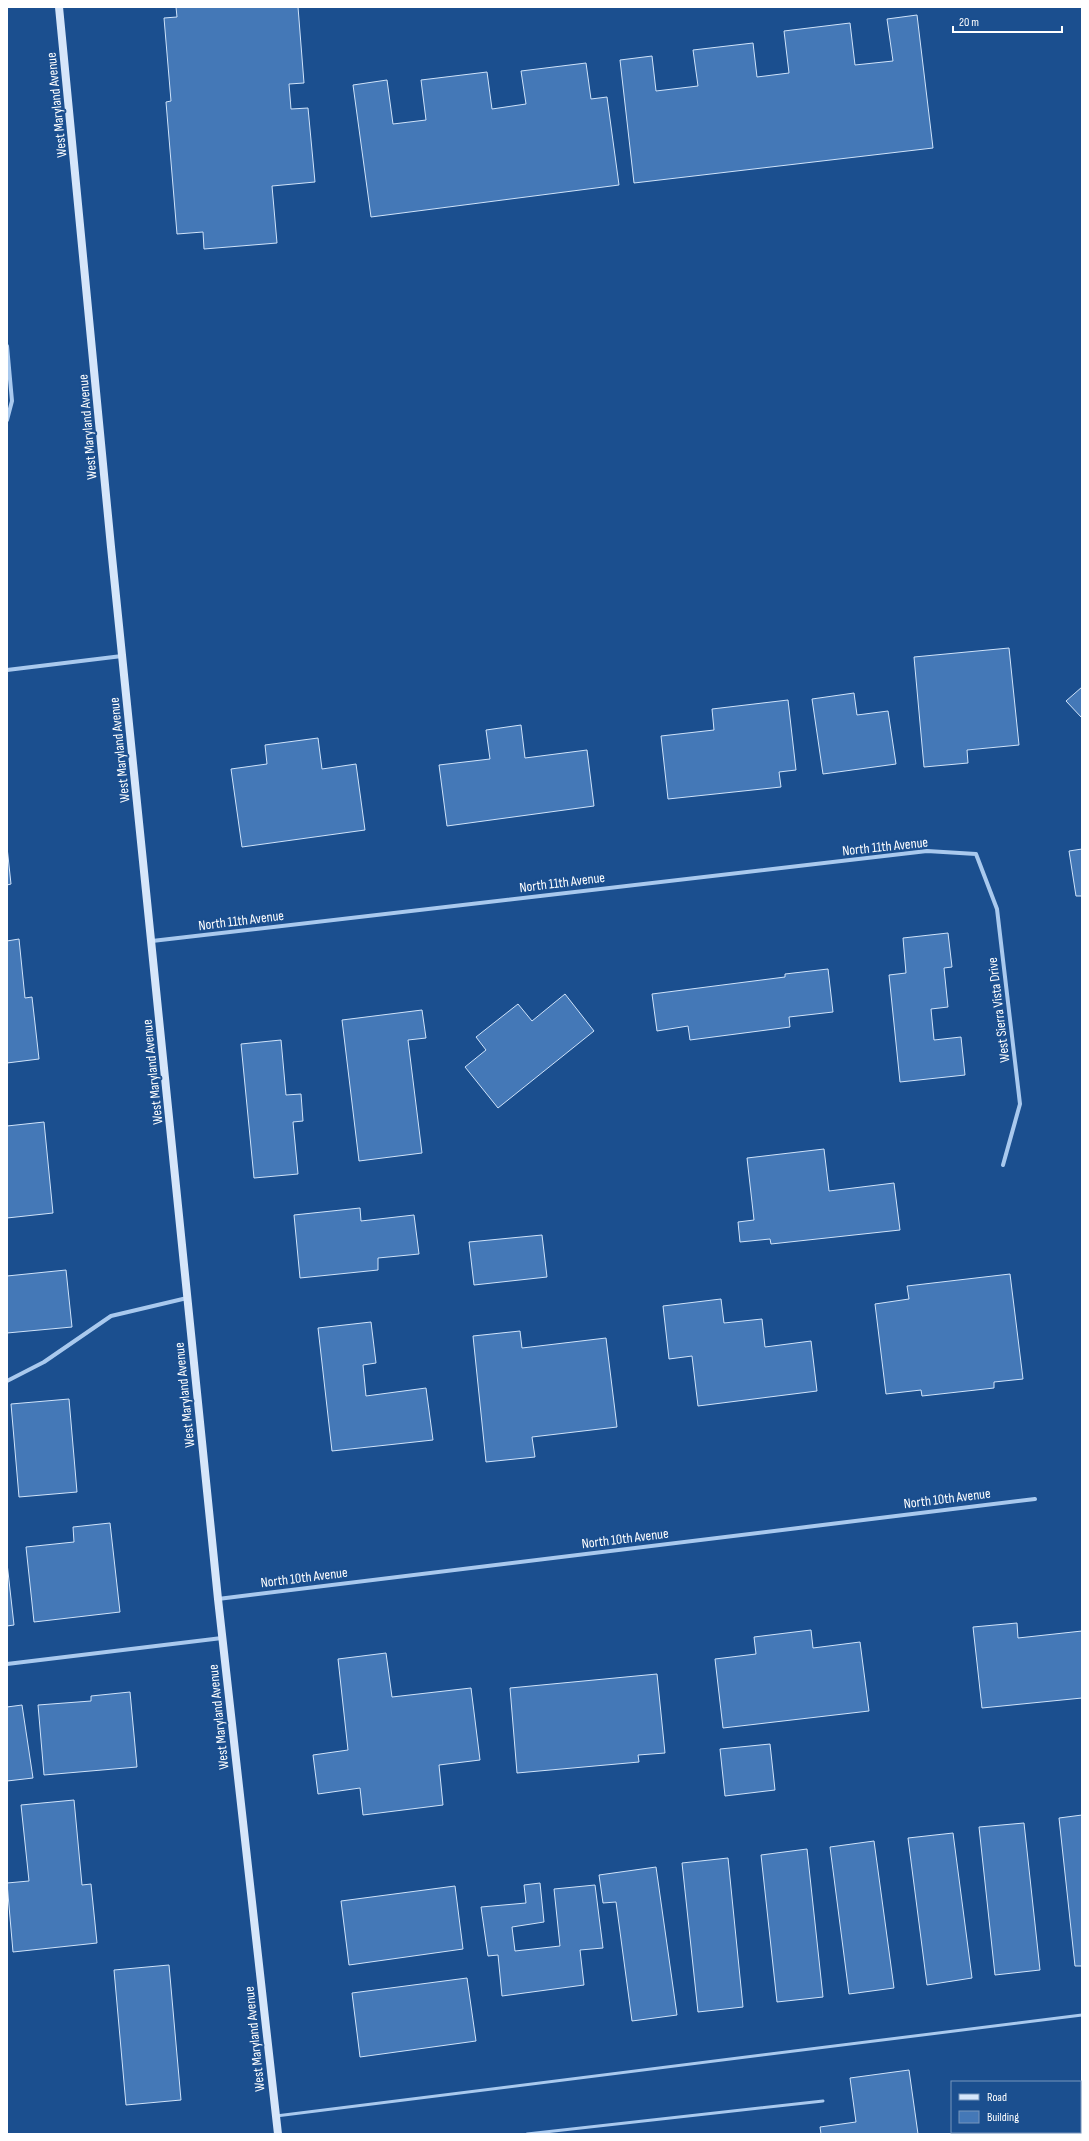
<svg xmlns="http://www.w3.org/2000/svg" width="1089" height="2141" font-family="'Sofia Sans Condensed',sans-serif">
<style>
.building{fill:#4478b7;stroke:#cfe3fa}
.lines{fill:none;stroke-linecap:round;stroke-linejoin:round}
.lane{stroke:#a9c9ee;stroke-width:3}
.street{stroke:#a9c9ee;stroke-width:4}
.secondary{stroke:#d6e6fa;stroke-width:8}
.labels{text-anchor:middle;stroke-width:4;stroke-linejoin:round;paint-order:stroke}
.street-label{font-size:14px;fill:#fff;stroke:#1b4f8f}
</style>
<rect width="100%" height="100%" fill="#1b4f8f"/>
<g class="building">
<polygon points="176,7 298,7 304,83 289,84 291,109 308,108 315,182 272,186 277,243 204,249 203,232 177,234 166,102 171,101 164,18 177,17"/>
<polygon points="917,15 933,148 634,183 620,60 652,56 656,91 698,86 693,50 753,43 757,77 789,73 784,31 850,23 855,65 893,61 887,19"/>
<polygon points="586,63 591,99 607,97 619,185 371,217 353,85 387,80 393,124 426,120 421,80 487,72 492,109 526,104 521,71"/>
<polygon points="1009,648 1019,745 967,750 968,763 924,767 914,657"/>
<polygon points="1082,687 1082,718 1066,701"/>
<polygon points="854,693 857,715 888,711 896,764 823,774 812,699"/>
<polygon points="788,700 796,770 779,772 781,787 668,799 661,736 714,730 712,709"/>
<polygon points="521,725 525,758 587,750 594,806 447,826 439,765 490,759 486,730"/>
<polygon points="318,738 322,769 356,764 365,830 242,847 231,769 267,764 265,745"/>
<polygon points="7,847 11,884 7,885"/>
<polygon points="1082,849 1082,896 1076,896 1069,851"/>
<polygon points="948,933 952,967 944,968 948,1007 931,1009 934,1040 961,1037 965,1075 900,1082 889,975 906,973 903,938"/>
<polygon points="19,939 25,998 32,997 39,1059 7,1063 7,941"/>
<polygon points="828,969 833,1012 789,1017 790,1027 690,1040 688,1026 657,1031 652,994 785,977 785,974"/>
<polygon points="565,994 594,1031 498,1108 465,1067 486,1050 476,1037 518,1004 532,1021"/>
<polygon points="422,1010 426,1038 408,1040 422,1153 359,1161 342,1020"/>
<polygon points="281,1040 286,1095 301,1094 303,1121 293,1122 298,1174 254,1178 241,1044"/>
<polygon points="44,1122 53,1213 7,1218 7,1126"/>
<polygon points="824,1149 829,1191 894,1183 900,1230 771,1244 770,1239 740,1242 738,1222 754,1220 747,1158"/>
<polygon points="360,1208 361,1221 414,1215 419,1254 378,1258 378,1270 300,1278 294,1215"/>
<polygon points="542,1235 547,1277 474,1285 469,1242"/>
<polygon points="66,1270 72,1327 7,1333 7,1276"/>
<polygon points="1010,1274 1023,1379 994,1382 994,1388 922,1396 921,1390 886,1394 875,1304 909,1299 907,1286"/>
<polygon points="721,1299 724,1323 762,1319 765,1347 811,1341 817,1391 698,1406 692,1356 669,1359 663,1306"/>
<polygon points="371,1322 376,1363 363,1365 366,1396 426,1388 433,1440 332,1451 318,1328"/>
<polygon points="520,1331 522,1348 606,1338 617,1427 532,1437 535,1457 486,1462 473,1336"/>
<polygon points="69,1399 77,1492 19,1497 11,1404"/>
<polygon points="110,1523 120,1612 34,1622 26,1547 74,1542 73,1527"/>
<polygon points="7,1563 14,1625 7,1626"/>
<polygon points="1017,1623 1018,1638 1082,1631 1082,1698 982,1708 973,1627"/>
<polygon points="811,1630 813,1648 860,1642 869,1711 723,1728 715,1659 756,1654 754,1637"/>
<polygon points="386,1653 392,1697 471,1688 480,1760 439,1765 443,1805 363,1815 360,1788 318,1794 313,1755 348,1750 338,1659"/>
<polygon points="657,1674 665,1753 638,1755 639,1762 517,1773 510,1688"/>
<polygon points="130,1692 137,1767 44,1775 38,1705 91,1701 91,1696"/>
<polygon points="22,1705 33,1778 7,1781 7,1707"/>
<polygon points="770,1744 775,1790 725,1796 720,1749"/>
<polygon points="74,1800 82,1885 91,1884 97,1943 13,1952 7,1883 29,1881 21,1805"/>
<polygon points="1082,1815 1082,1966 1075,1966 1059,1818"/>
<polygon points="1024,1823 1040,1970 995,1975 979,1827"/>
<polygon points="953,1833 972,1978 927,1985 908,1838"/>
<polygon points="874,1841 894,1988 849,1994 830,1847"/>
<polygon points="807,1849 823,1997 777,2002 761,1855"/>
<polygon points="728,1858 743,2007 698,2012 682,1863"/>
<polygon points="656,1867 677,2015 632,2021 616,1902 603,1903 599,1875"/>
<polygon points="540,1883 544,1922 512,1927 515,1951 560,1946 554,1889 595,1885 603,1948 580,1950 584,1985 502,1996 498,1955 488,1956 481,1907 526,1903 524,1885"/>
<polygon points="455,1886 463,1949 349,1965 341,1901"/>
<polygon points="169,1965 181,2100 126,2105 114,1970"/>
<polygon points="467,1978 476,2041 360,2057 352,1993"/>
<polygon points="909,2070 918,2134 821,2134 820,2127 856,2122 850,2078"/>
<polygon points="1082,2082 1082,2112 1080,2113 1080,2083"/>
</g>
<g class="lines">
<g class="lane">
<polyline points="276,2116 1082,2015"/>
<polyline points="527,2134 823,2101"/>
</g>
<g class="street">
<polyline points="7,346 12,401 7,420"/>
<polyline points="7,670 122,656"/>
<polyline points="152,941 927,851 976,854 997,909 1020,1104 1003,1165"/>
<polyline points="7,1381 44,1362 111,1316 187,1298"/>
<polyline points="218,1599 1035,1499"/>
<polyline points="7,1664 222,1638"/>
</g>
<polyline class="secondary" points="59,7 111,547 218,1599 278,2134"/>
</g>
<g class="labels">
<g class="street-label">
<text transform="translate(56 105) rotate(-96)" y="5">West Maryland Avenue</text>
<text transform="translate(87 427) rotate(-95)" y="5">West Maryland Avenue</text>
<text transform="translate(119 750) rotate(-96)" y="5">West Maryland Avenue</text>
<text transform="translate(885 846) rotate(-6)" y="5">North 11th Avenue</text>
<text transform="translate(562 882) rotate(-7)" y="5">North 11th Avenue</text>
<text transform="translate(241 920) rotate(-7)" y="5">North 11th Avenue</text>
<text transform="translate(998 1010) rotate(-97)" y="5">West Sierra Vista Drive</text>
<text transform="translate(152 1072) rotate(-96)" y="5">West Maryland Avenue</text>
<text transform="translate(184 1395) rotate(-96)" y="5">West Maryland Avenue</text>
<text transform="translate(947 1498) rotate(-7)" y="5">North 10th Avenue</text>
<text transform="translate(625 1538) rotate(-7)" y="5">North 10th Avenue</text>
<text transform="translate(304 1577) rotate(-7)" y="5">North 10th Avenue</text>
<text transform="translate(218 1717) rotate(-96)" y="5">West Maryland Avenue</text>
<text transform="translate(254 2039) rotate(-96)" y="5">West Maryland Avenue</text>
</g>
</g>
<rect width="1089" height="2141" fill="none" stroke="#ffffff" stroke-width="16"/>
<rect x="951" y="2081" width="130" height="52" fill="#1b4f8f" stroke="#7695bc"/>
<rect x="959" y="2094" width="20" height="6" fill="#d6e6fa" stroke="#7695bc"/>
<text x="987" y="2101" font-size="12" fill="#ffffff">Road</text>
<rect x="959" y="2111" width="20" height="12" fill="#4478b7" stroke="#7695bc"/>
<text x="987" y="2121" font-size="12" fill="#ffffff">Building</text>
<path d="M953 26v6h109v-6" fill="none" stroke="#ffffff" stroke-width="2"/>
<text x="959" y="26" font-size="12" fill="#ffffff" stroke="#1b4f8f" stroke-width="3" paint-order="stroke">20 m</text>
</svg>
